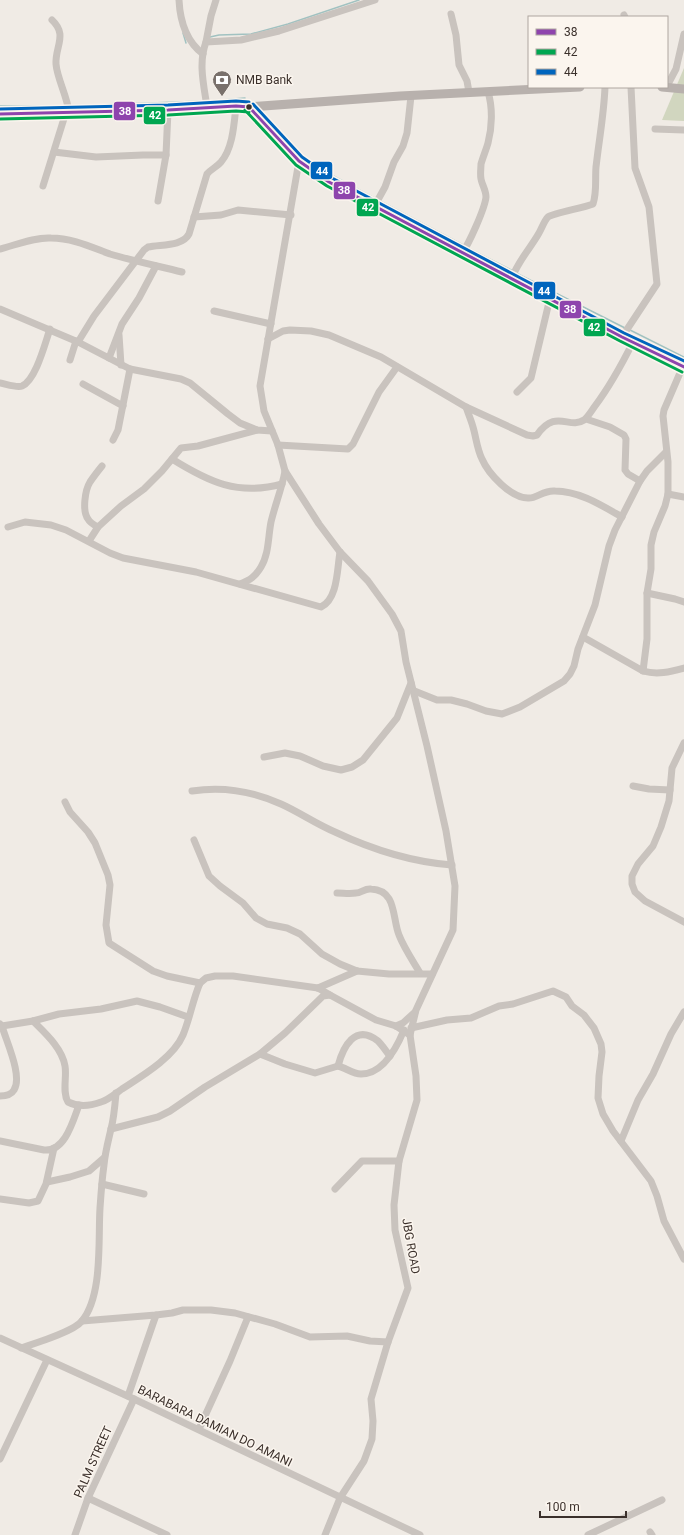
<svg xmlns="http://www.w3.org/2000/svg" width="684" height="1535" font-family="Roboto,sans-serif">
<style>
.green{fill:#d1d6bf}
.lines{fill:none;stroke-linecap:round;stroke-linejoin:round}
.stream{stroke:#a1c2c1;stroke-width:1.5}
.minor{stroke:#c9c3be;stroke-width:7}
.major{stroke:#b8b1ad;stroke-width:9}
.bus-1-casing{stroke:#fbf5ee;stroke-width:6}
.bus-2-casing{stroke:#fbf5ee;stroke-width:6}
.bus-3-casing{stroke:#fbf5ee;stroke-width:6}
.bus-1{stroke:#8e44ad;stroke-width:3}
.bus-2{stroke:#00a651;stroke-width:3}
.bus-3{stroke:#0065bd;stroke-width:3}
.bus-dot{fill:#3b302b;stroke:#fbf5ee;stroke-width:1.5}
.labels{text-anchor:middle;stroke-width:3;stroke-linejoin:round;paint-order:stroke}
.poi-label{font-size:12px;fill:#3b302b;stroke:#fbf5ee;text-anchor:start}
.street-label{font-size:12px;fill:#3b302b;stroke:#fbf5ee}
.line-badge{stroke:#fbf5ee;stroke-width:1.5}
.badge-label{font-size:11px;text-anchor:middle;font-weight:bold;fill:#fff}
</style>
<rect width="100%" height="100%" fill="#f0ebe5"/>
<polygon class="green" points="684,68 684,121 662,120"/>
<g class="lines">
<g class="stream">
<polyline points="183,33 186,43"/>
<polyline points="210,37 219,35 251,34 288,24 359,0"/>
<polyline points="209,101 245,98"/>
<polyline points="0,106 66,106"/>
<polyline points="70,106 204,101"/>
<polyline points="243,110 260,129 277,144"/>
<polyline points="80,117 120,116"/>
<polyline points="0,119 18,118"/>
<polyline points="313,165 376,199"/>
<polyline points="380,201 463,245"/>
<polyline points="468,248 513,271"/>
<polyline points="516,273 625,328"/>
<polyline points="630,330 684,357"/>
</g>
<g class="minor">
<path d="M179,0C180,21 186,41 203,54"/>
<polyline points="451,14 456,35 459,65 467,81 469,92"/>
<polyline points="624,15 625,17"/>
<path d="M52,20C68,35 55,46 56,64C57,78 67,96 69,112"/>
<polyline points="206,42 211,16 216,0"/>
<polyline points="667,86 676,69 684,34"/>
<path d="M207,107C204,86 198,63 206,42L241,40L279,31L375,0"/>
<polyline points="655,129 684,130"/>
<polyline points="54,152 96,157 143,155 166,155"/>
<polyline points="299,161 260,386 264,411 278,445 285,471 319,524 340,552 368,581 392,614 401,631 406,662 427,746 446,831 455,886 453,930 416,1010 410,1035 416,1076 417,1100 399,1161 394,1205 395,1230 408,1288 388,1342 371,1399 373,1421 372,1439 364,1461 340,1498 325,1535"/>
<polyline points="43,186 66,112"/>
<polyline points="158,201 166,155 168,110"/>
<polyline points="374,207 385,187 394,162 403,146 407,133 411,96"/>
<polyline points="194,217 221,215 238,210 291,215"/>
<path d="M0,249C16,245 34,237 51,238C72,238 91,247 110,254C134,261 158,266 182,272"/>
<path d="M462,253C469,244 485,208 486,197C486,190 482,185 481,179C480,174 481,168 481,164C483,157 486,150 488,143C492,128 493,108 488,92"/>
<path d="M512,278C518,261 530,249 539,233C542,228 544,221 548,217C554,213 583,208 593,204C597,192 595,180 596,167C599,140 604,114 605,87"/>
<polyline points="0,309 78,342 130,369 181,379 190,383 228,414 240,423 257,430 272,431"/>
<polyline points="214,311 271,324"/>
<polyline points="119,335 121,365"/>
<polyline points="622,337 657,284 649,207 635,168 631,87"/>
<path d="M268,339L283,331L290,330L311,331L329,335L381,357L466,407L527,435L533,436L537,435C556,408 569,430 584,420C588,417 592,410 595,406C610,386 622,364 633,342"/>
<path d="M78,342L94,316L144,250L148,247C160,244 182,247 189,234L207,174C211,169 217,167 221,162C233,148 234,124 236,106"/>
<polyline points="109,358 122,324 139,298 156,266"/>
<polyline points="70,360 76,341"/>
<path d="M0,383C6,384 17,388 22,386C36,380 45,343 50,329"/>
<polyline points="83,384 123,406"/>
<polyline points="517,392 531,378 550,298"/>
<path d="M466,407C468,413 471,420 473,427C476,437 477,449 482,459C488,473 511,499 529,498C537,498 544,490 555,491C579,491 601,505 622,517"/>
<polyline points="586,419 610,427 624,435 626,439 625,470 628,474 640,481"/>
<polyline points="113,440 118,430 130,369"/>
<polyline points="278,445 348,449 353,444 379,392 397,367"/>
<path d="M172,459C209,482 238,496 282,484"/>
<polyline points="668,494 684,497"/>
<path d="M8,527L25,522L51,525L66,530L110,553L123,558L196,572L321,607C338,599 337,569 340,552"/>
<path d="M98,527C94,525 90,523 88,519C82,511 85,490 90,482C94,476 98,471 102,466"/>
<polyline points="89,541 98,527 121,506 144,489 162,471 181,448 198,446 257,430"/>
<path d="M240,584C250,580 255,577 261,567C269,554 268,537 271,522C275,505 282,488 285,471"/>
<polyline points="647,593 675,599 684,602"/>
<path d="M583,637L643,671C657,675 670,672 684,668"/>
<polyline points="643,671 647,639 647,593 651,569 651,545 654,532 665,506 668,494 668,462 663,416 664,410 683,366"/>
<polyline points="412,690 437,700 451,700 467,704 486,711 502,714 520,707 564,681 570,674 574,666 578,649 595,605 609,546 615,530 640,481 647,471 666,452"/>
<polyline points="684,743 672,768 669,801 661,827 653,846 638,864 632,876 632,884 635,892 645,901 684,922"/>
<polyline points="264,757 285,753 300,756 323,766 341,770 352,767 363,760 397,718 411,683"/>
<polyline points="633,786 649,789 670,790"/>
<path d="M192,791C223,786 252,791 281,804C299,812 316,824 335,832C371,849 412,862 452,865"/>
<polyline points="65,802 70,812 88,832 95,843 108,875 110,885 106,925 109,943 153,971 167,976 200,983"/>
<polyline points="194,840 209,876 220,886 243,903 256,918 267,924 287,928 300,934 322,954 340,964 357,971 389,974 432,974"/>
<path d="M337,893C343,893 350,894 356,893C361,893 365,888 371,889C397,890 392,918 399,935C404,948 413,961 420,973"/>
<polyline points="318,988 357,971"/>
<path d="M33,1021C45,1033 62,1048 65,1066C67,1077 62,1092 68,1102C78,1107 90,1106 101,1102C108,1100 115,1094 122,1089C142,1076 173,1058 183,1035C190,1018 193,999 200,983L206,978L215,976H233L318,988L330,995"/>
<path d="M0,1024L2,1026C6,1041 23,1076 14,1090C11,1095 5,1096 0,1096"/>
<polyline points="2,1026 33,1021 59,1014 101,1009 137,1001 160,1007 188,1017"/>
<polyline points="396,1026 403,1023 415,1012"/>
<polyline points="411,1028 447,1020 471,1018 499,1006 513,1004 553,991 566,997 572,1006 584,1015 594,1028 601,1044 602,1052 599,1076 598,1098 603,1114 613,1131 651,1181 657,1196 664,1221 684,1259"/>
<path d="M260,1054L285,1064L315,1073L338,1066C346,1068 353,1074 361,1074C383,1074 397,1047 404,1030"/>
<path d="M338,1066C343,1047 355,1023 378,1041C382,1045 386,1051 390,1056"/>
<polyline points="111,1129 158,1117 170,1111 205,1087 260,1054 285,1033 323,996 330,995 376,1020 396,1026 410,1035"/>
<path d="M0,1141L44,1150C65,1152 73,1121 79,1105"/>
<polyline points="621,1141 638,1100 653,1074 671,1034 684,1012"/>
<polyline points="47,1182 70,1177 89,1171 104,1158"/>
<polyline points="102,1184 144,1194"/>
<polyline points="335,1189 362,1161 399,1161"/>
<polyline points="0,1199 29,1203 38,1201 46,1184 54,1148"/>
<polyline points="82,1321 156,1315 172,1313 183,1310 211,1310 235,1313 275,1324 310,1337 347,1336 370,1341 388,1342"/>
<polyline points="0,1338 134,1399 420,1535"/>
<path d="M21,1348C36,1343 73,1332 82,1321C103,1295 98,1240 100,1208C101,1193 102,1179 104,1165C105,1153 108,1142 111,1129C114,1118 115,1105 116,1093"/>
<polyline points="128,1396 156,1315"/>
<polyline points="199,1429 230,1361 248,1317"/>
<polyline points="0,1459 47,1360"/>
<polyline points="88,1498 167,1535"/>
<polyline points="650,1532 652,1535"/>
<polyline points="75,1535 88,1498 134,1399"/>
<polyline points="588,1535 662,1500"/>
</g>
<g class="major">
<polyline points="662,87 684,89"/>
<polyline points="249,107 299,161 329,182 374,207 550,298 622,337 684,367"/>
<polyline points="0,114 168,110 236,106 249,107 400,96 580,87"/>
</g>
<g class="bus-1-casing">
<g id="bus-1">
<polyline points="249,107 299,161 329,182 622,337 684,367"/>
<polyline points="0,114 168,110 236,106 249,107"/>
</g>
</g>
<g class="bus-2-casing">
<g id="bus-2">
<polyline points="245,110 296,165 327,186 620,341 682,372"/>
<polyline points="0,119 168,115 236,111 249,112"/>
</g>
</g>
<g class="bus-3-casing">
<g id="bus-3">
<polyline points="253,104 302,157 332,178 624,333 684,361"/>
<polyline points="0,109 168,105 236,101 249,102"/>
</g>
</g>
<use href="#bus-1" class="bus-1"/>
<use href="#bus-2" class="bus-2"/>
<use href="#bus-3" class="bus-3"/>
</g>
<defs>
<g id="bank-pin" transform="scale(1)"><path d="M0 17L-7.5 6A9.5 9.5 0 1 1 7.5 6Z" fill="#7a716c" stroke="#fbf5ee"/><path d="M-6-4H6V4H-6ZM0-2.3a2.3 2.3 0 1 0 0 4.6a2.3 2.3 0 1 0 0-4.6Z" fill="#fff"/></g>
</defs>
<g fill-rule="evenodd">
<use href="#bank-pin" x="222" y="80"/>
</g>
<circle class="bus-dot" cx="249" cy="107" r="3.5"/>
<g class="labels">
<g class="poi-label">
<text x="236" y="84">NMB Bank</text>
</g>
<g class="street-label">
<text transform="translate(411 1246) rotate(80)" y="4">JBG ROAD</text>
<text transform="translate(215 1426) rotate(26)" y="4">BARABARA DAMIAN DO AMANI</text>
<text transform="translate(93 1462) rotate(-66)" y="4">PALM STREET</text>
</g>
</g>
<g class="line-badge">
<rect x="113" y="101" width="23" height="20" rx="4" fill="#8e44ad"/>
<rect x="143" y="106" width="23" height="19" rx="4" fill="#00a651"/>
<rect x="310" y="161" width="23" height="19" rx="4" fill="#0065bd"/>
<rect x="333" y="181" width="23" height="19" rx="4" fill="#8e44ad"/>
<rect x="356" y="198" width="23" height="19" rx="4" fill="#00a651"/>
<rect x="533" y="281" width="23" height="19" rx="4" fill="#0065bd"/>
<rect x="559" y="300" width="23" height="19" rx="4" fill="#8e44ad"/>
<rect x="583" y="318" width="23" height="19" rx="4" fill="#00a651"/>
</g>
<g class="badge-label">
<text x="125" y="115">38</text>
<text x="155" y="119">42</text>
<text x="322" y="175">44</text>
<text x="344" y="194">38</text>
<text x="368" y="211">42</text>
<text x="544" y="295">44</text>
<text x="570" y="313">38</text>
<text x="594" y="331">42</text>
</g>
<rect x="528" y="16" width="140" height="72" fill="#fbf5ee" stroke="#aea6a0"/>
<rect x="536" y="29" width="20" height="6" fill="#8e44ad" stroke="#aea6a0"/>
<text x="564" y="36" font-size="12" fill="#3b302b">38</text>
<rect x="536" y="49" width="20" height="6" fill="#00a651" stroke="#aea6a0"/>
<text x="564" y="56" font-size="12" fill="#3b302b">42</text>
<rect x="536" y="69" width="20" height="6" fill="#0065bd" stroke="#aea6a0"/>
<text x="564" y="76" font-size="12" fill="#3b302b">44</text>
<path d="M540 1511v6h86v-6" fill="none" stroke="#3b302b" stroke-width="2"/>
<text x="546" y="1511" font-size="12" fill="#3b302b" stroke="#fbf5ee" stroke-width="3" paint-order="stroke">100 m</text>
</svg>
